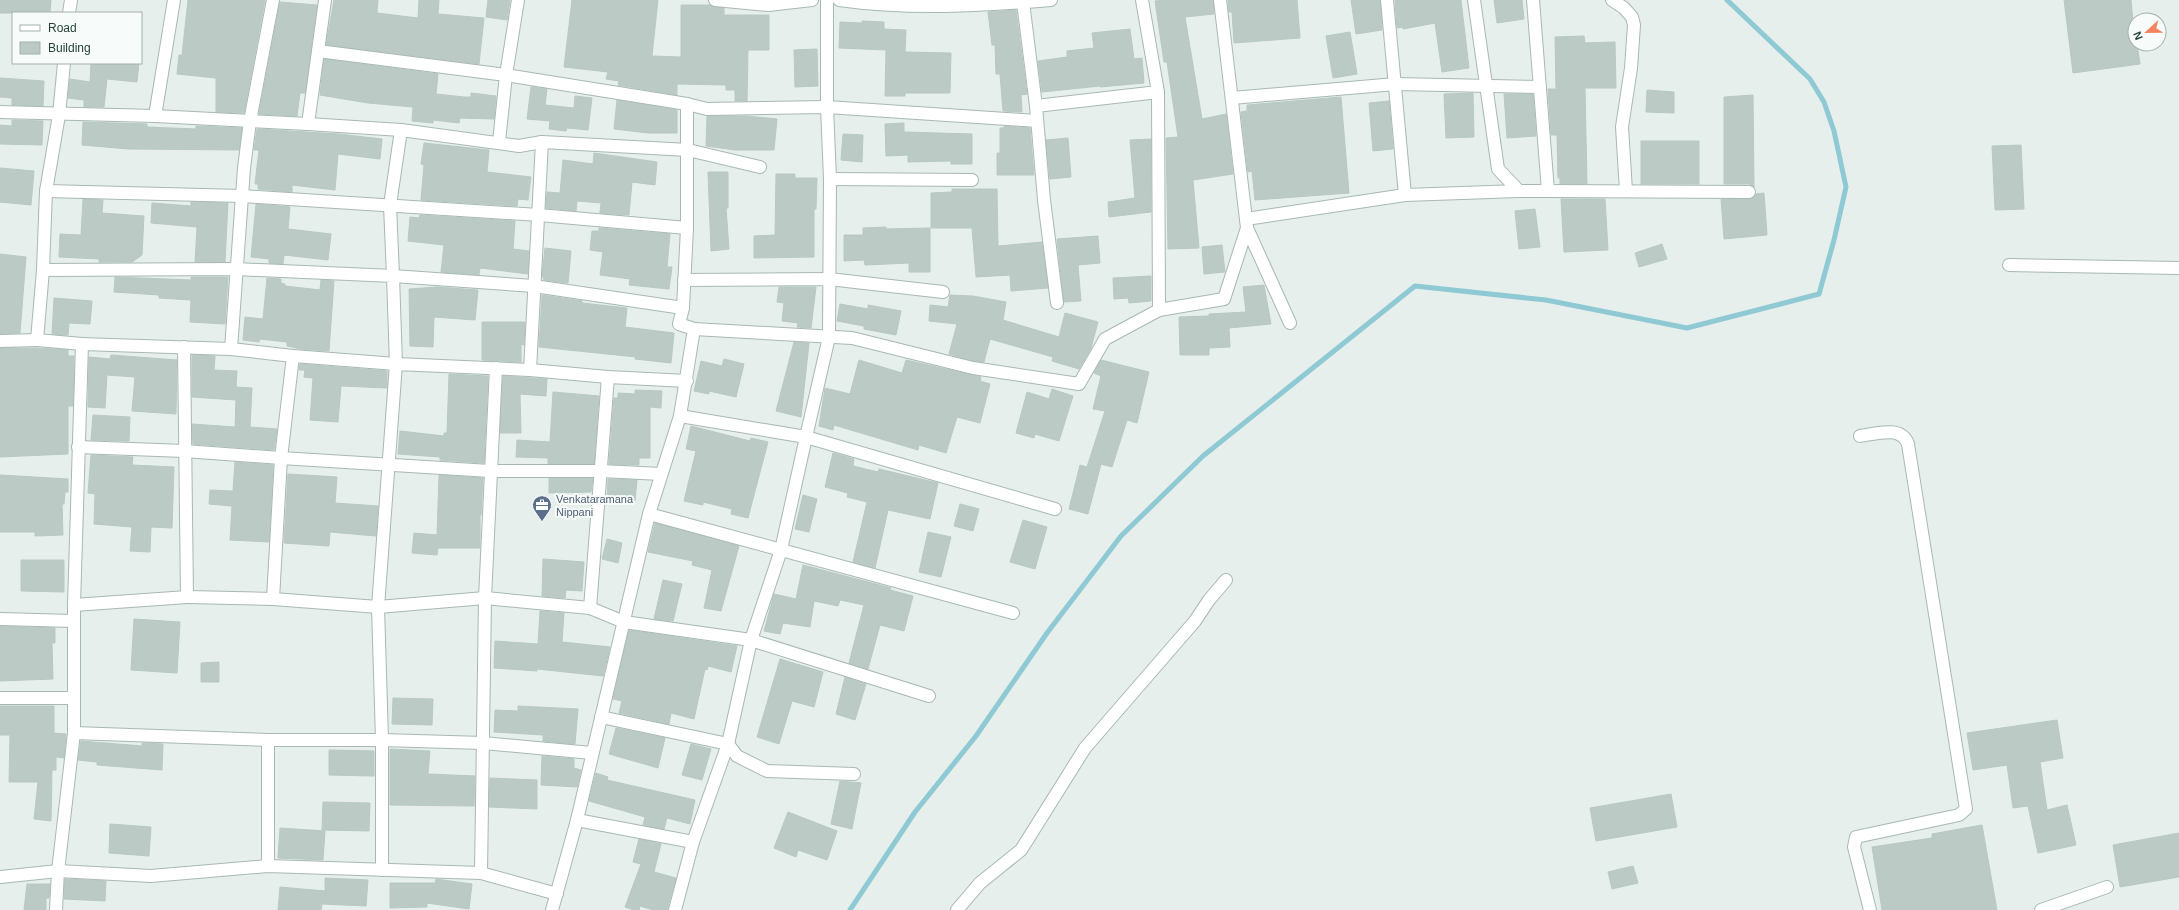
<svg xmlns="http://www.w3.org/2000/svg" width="2179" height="910" font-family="Arial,sans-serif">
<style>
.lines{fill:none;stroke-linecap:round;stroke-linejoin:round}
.stream{stroke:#8ec9d4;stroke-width:5}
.building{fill:#bbcac4;stroke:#b8c9c2}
.street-casing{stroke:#a8b8b2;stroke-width:14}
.street{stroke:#fff;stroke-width:12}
.labels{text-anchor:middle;stroke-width:4;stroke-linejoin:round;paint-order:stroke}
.service-label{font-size:11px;fill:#4e5e75;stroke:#f7fbf9;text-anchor:start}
</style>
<rect width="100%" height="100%" fill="#e6efeb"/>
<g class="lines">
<polyline class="stream" points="850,910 915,812 976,736 1047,633 1121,536 1203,456 1415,286 1546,300 1687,328 1819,294 1834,240 1846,187 1834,131 1824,102 1810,79 1727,0"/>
</g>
<g class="building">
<polygon points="0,0 51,0 50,13 0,13"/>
<polygon points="188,0 265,0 244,113 216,112 216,78 177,74 179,55 182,55"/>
<polygon points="334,0 378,0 377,13 418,18 419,0 439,0 438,14 484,18 479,64 326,45"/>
<polygon points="488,0 510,0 507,20 486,17"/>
<polygon points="572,0 658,0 652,56 681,57 681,5 710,5 724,8 724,15 769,15 769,50 748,50 747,101 735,101 735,90 726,90 726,85 677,84 677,95 618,85 619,81 606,79 608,72 564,67"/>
<polygon points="1164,0 1213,0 1214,14 1185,17 1202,119 1226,114 1233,174 1193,180 1199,248 1168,249 1166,138 1178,137 1167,62 1164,62 1155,1"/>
<polygon points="1228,0 1297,0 1300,38 1234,43 1232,12 1229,12"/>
<polygon points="1351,0 1380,0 1382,30 1356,34"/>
<polygon points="1395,0 1461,0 1469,68 1442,72 1435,23 1403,29 1403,27 1397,28"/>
<polygon points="1494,0 1522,0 1524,19 1497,23"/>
<polygon points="2064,0 2131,0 2135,44 2137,44 2140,64 2073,73"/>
<polygon points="280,2 317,5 305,93 300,93 297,116 259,114"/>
<polygon points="1016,10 1027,94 1021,95 1022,112 1003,111 1000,74 996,74 995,45 992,45 988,12"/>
<polygon points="862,21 884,22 884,29 906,30 905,52 951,53 950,93 905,93 905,96 885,96 886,50 839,48 840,22 862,23"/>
<polygon points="1130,29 1134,59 1142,58 1144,83 1100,87 1100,86 1042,92 1038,61 1067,57 1067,51 1094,48 1092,33"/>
<polygon points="1350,32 1357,74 1333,78 1326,36"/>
<polygon points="1584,36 1585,43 1615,42 1616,88 1585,88 1587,184 1560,184 1560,178 1558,178 1557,135 1551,135 1548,89 1556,89 1555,37"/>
<polygon points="817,49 818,86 795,87 794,50"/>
<polygon points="324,59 438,74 436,94 464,97 471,97 471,93 496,96 494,119 460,118 459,123 433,120 433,123 412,121 413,107 368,103 320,95"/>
<polygon points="91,63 139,63 137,82 107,79 104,107 84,107 84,100 68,98 70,79 90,82"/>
<polygon points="0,78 44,81 43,106 12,105 12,98 0,97"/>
<polygon points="531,87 547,89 545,105 574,108 575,96 592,98 588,130 567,128 566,131 549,129 550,121 527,119"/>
<polygon points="1647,90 1674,92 1674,113 1646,112"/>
<polygon points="1473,93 1474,137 1446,138 1444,94"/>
<polygon points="1504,94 1533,94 1536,136 1507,138"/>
<polygon points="1753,95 1754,187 1749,184 1724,184 1724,97"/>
<polygon points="1341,97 1349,193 1255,200 1252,171 1248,172 1241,112 1247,111 1247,105"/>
<polygon points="617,100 677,110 677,133 648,133 614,129"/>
<polygon points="1389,101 1393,149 1373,151 1369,103"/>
<polygon points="707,116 747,116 777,119 774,150 735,150 706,146"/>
<polygon points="12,120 43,121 42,145 0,144 0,125 12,126"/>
<polygon points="83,122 147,124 147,127 196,129 196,126 242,128 239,150 128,149 82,145"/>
<polygon points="904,123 904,132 972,134 972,164 951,164 951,161 908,162 908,155 886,156 885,124"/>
<polygon points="1004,126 1030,128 1034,175 997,175 997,153 1000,153 1000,128 1004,128"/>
<polygon points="257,129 339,134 382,139 380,159 338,154 335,190 292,185 292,192 258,189 258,184 255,184 259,150 254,150"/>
<polygon points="843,134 863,135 862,162 841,160"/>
<polygon points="1068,138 1071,177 1050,179 1046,140"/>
<polygon points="1151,139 1151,212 1109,217 1108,202 1135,198 1130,140"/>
<rect x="1641" y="141" width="58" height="43"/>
<polygon points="424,143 489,150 487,172 531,177 528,200 518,199 517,206 421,200 424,165 421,164"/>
<polygon points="2021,145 2024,209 1995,210 1992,146"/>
<polygon points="594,153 657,162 655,185 632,182 629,215 600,213 601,203 577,201 576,211 546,208 547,192 560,193 563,160 593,164"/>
<polygon points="0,168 34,171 31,205 0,202"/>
<polygon points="708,172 728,172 728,208 726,208 729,249 711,251"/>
<polygon points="776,174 795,174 795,178 817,178 816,209 814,209 814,257 754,258 754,236 775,235"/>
<polygon points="952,189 997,189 998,246 1042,242 1048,288 1011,291 1010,275 976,277 972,228 931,228 931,193 952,192"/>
<polygon points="1764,193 1767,235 1724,239 1721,199 1749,199 1756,194"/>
<polygon points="83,199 103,200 102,213 144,216 142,255 132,262 99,262 99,259 59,257 60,234 81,235"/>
<polygon points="1561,199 1605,199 1608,250 1564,252"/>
<polygon points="191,202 228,203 225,262 195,262 197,227 151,223 152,203 191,206"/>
<polygon points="256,204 290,207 288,229 331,234 328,260 284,255 283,264 269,263 269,259 251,257"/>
<polygon points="1535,209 1540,247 1519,249 1515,211"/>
<polygon points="420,215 515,221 513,249 529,251 528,274 480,268 479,275 441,272 444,245 408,241 410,217 419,218"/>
<polygon points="886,227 886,229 930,228 930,272 909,272 909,263 865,265 864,260 844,261 844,235 863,235 863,228"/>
<polygon points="599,228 670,234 667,267 672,267 669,289 629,285 630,279 600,275 603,252 590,250 592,231 599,231"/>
<polygon points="1098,236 1100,263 1078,265 1081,301 1064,302 1057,239"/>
<polygon points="1662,244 1667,259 1639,267 1635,253"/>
<polygon points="1222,245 1225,272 1204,274 1202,247"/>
<polygon points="545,248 571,251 568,283 544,280 542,275"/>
<polygon points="0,254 26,257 20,333 0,334"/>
<polygon points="1151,276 1151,301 1129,303 1128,298 1114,299 1113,278"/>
<polygon points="115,277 191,280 191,277 228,277 225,324 190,322 191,300 159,298 159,295 114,292"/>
<polygon points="267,278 281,279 281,283 285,284 285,286 320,290 321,280 334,281 329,351 301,349 287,346 287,342 260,339 259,342 243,340 245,317 263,319"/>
<polygon points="1264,285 1271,324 1229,328 1230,347 1209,348 1209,355 1180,355 1179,317 1209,316 1209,314 1246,312 1243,287"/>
<polygon points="437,287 478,290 475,320 434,317 433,347 410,346 409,289"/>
<polygon points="779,287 816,287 811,328 797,327 798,323 782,321 784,303 777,302"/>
<polygon points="542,295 582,301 582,303 627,308 625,327 674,333 671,363 635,359 636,357 539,347"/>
<polygon points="950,295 973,296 1006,302 1003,320 1059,337 1065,313 1098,322 1091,348 1079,369 1052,361 1053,357 990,339 984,362 974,361 949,354 957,324 929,321 930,305 948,307"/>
<polygon points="54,298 92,301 90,324 69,323 68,335 52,334"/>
<polygon points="840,304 868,309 868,305 901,311 896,335 864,329 864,326 837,321"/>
<polygon points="482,322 525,322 524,345 521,344 521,362 482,360"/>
<polygon points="794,342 809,343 801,417 776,411"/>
<polygon points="0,348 37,348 68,350 68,356 74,356 73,406 68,406 68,454 0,457"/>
<polygon points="111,355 177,360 176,414 132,411 135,377 107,375 105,408 88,407 89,357 110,359"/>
<polygon points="192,355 215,356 214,370 237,371 236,387 252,388 250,427 277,429 274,450 193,444 192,424 235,427 236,400 192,397"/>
<polygon points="724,359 744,364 736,397 709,391 709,394 694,391 701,361 722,366"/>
<polygon points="859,360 902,373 906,360 981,377 980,381 990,384 980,423 957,417 946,453 919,445 918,450 834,425 833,430 819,426 825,388 850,394"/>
<polygon points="1101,360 1149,372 1137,423 1127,420 1112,467 1101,464 1088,514 1069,509 1080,465 1087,467 1105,411 1093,409 1101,376 1094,373"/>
<polygon points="300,364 387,371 387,388 341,386 338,422 310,420 313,378 304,377 305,370 299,370"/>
<polygon points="449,374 488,376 484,463 440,460 440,457 398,454 400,431 444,436 444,433 447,433"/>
<polygon points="503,376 547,379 546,396 520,394 521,433 500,433"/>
<polygon points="1052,389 1073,396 1059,441 1035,434 1034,438 1016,433 1027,392 1049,399"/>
<polygon points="635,390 662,391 661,408 650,407 650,458 639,458 639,465 609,464 614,398 618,398 618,393 635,394"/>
<polygon points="553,392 599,396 594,464 548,464 548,458 516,457 517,440 550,442"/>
<polygon points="93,415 130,417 129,441 91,440"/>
<polygon points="691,426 750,441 751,438 768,442 748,518 731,514 732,509 703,502 703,505 684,501 696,451 686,449"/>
<polygon points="833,453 854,459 853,466 878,472 879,469 938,483 930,519 888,510 875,568 853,562 867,502 847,497 848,493 825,487"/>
<polygon points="91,455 133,457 132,465 174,467 172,528 151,527 150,552 130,551 132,527 94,524 95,494 88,493"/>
<polygon points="235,462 273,465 269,542 230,540 232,506 209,504 210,490 233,491"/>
<polygon points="288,474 337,477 335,503 378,506 376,536 330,532 329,546 284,543"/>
<polygon points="0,475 68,479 68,492 65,492 64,504 62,504 63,535 35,536 35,532 0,532"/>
<polygon points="439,475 483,478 481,515 480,515 480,548 438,548 437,555 412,553 414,533 437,535"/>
<polygon points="549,478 593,478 591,492 549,493"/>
<polygon points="608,479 637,480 635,501 607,501"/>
<polygon points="803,495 817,499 809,532 795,529"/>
<polygon points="960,504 979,509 973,531 954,526"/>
<polygon points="1023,520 1047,527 1035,569 1010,562"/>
<polygon points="655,523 739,546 721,611 704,608 712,570 692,565 693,561 648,552"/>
<polygon points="928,532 951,537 941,577 919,572"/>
<polygon points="607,539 622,543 618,563 602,559"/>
<polygon points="543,559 584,562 582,591 566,590 565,598 542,596"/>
<polygon points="21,560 64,560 64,592 21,591"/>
<polygon points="803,565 891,588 890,590 913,596 904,631 880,625 868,669 849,663 864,605 840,600 838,606 814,601 810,627 783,623 780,634 764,631 774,594 796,599"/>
<polygon points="663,580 682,584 673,621 654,619"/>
<polygon points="540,611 564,613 562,642 610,647 603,676 537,669 537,671 494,668 495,641 538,644"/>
<polygon points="134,619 180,622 177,673 131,670"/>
<polygon points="0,626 55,628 55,643 52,643 53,679 0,681"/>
<polygon points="629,630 737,646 731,672 708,666 707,670 705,669 694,719 671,713 669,724 619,713 622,701 613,699"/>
<polygon points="780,659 823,672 814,707 792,701 779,744 757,737"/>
<polygon points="219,662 219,682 201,682 201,663"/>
<polygon points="845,677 866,684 855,720 836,714"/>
<polygon points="393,698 433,699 432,725 392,724"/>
<polygon points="0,706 54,706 54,733 66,734 64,758 56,757 56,770 52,770 51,821 34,819 38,782 9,782 10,735 0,735"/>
<polygon points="518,706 578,709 575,744 543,741 543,735 494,732 495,710 518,711"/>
<polygon points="2057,720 2063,758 2040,762 2047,810 2067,805 2076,845 2038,853 2028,806 2013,808 2007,765 1973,770 1967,733"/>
<polygon points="616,728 665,738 658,768 609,754"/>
<polygon points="81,741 142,746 142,743 163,744 162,770 97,765 97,762 78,760"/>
<polygon points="691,744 711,749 702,780 682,775"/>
<polygon points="390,749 430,751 428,774 475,776 474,806 390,805"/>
<polygon points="329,750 374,751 374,776 329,775"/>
<polygon points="542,756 574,759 574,768 581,770 577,787 541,785"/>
<polygon points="596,773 608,777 607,780 695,800 690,824 667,818 664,829 643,825 645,817 589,801"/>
<polygon points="490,778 537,780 537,809 489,807"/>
<polygon points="840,781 861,783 852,829 831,824"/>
<polygon points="1671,794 1677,827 1596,841 1590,808"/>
<polygon points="323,802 370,803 369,831 322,830"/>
<polygon points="788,812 837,831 827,860 798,850 796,857 774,848"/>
<polygon points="110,824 151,827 149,856 109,853"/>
<polygon points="1982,825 1997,910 1882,910 1872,847 1932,838 1932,834"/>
<polygon points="280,828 325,831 323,860 278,858"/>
<polygon points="2179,833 2179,877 2120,887 2113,845"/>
<polygon points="639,839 661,844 654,872 676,878 667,910 653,910 640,906 639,910 634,910 625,907 641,864 633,862"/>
<polygon points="1633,866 1638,883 1612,889 1608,872"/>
<polygon points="325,878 368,880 366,906 322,904 321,910 278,910 280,887 325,891"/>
<polygon points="65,879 106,881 105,901 64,899"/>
<polygon points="436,879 472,884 469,909 427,903 427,907 390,908 390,883 435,883"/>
<polygon points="27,884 50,884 49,898 46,898 46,910 24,910"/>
</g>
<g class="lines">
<g class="street-casing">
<g id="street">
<polyline points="325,0 308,124 401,130 519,146 542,142 688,150 760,167"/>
<polyline points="715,0 768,5 812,0"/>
<path d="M839,0C910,10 980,6 1051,0"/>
<polyline points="1220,0 1247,228 1290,323"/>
<polyline points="1387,0 1405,195"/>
<polyline points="1474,0 1498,169 1519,191 1548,191 1533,0"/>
<polyline points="1612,0 1624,8 1632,17 1634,25 1631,68 1622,127 1626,191"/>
<polyline points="1023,2 1036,106"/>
<polyline points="69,13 71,0"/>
<polyline points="318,51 506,75 687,104 707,109 827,107 1037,121"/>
<polyline points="1158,92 1159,310"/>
<polyline points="1232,98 1396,84 1540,87"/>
<polyline points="687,104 687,228 683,308 679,324 694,329 852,338 973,368 1079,384 1105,339 1159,310 1224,299 1247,228"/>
<polyline points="0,112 155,116 174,0"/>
<polyline points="155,116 308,124"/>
<polyline points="401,130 390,205 393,276 534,286 683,308"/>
<polyline points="499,142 506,75 518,0"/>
<polyline points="830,179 972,180"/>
<polyline points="46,191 242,196 539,215 687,228"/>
<polyline points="1548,191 1749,192"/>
<polyline points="1246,219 1405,195 1519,191"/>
<polyline points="2009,265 2179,268"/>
<polyline points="43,270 236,269 393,276 396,364 293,356 231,349 82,344"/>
<polyline points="684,280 829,279 943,292"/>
<polyline points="1057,303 1044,200 1036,106 1158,92 1142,0"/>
<polyline points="0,341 37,340"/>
<polyline points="231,349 244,168 250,121 273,0"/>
<polyline points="530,370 542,142"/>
<polyline points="680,416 806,437 829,337 830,179 827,107 827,0"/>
<path d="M1860,436C1876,434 1901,425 1908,444L1966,809L1959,815L1856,837L1854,847L1870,910"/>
<polyline points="78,447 184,451 281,458 293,356"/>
<polyline points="649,514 1013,613"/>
<polyline points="187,597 273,599 378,607 485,598 590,608 624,622 751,640 929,696"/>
<polyline points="273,599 281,458 490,471 601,471 661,474"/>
<polyline points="74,605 187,597 184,347"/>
<polyline points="590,608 608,377"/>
<polyline points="0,619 74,621"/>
<polyline points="0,698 74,698"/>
<polyline points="601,717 728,744 737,756 767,771 854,774"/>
<polyline points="74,733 268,740 382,740 483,743 592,753"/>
<polyline points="268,740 268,866"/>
<polyline points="577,820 693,842 728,744 751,640 781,550 806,437 1055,509"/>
<polyline points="382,870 382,740 378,607 396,364 530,370 608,377 687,381"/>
<polyline points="481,873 485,598 496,368"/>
<polyline points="0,877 58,871 151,876 268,866 481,873 557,894"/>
<polyline points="56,910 58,871 74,733 74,605 82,344 37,340 43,270 46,191 59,115 64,63"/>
<polyline points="552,910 577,820 649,514 680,416 694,329"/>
<polyline points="675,910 693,842"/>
<polyline points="957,910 980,883 1021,850 1085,748 1195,621 1209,600 1226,580"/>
<polyline points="2041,910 2107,887"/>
</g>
</g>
<use href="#street" class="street"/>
</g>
<defs>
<g id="office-pin" transform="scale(1)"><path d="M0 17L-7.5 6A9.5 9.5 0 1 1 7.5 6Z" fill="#5c6f8a" stroke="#f7fbf9"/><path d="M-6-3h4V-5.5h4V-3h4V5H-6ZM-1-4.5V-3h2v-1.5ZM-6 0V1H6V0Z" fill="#fff"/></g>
</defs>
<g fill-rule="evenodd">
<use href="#office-pin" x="542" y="505"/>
</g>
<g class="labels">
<g class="service-label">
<text x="556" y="503">Venkataramana<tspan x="556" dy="13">Nippani</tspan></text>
</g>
</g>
<rect x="12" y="12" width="130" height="52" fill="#f7fbf9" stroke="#a3b1ad"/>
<rect x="20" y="25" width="20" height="6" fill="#ffffff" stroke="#a3b1ad"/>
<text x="48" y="32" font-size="12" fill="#24423a">Road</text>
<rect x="20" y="42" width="20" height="12" fill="#bbcac4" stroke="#a3b1ad"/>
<text x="48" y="52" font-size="12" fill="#24423a">Building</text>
<g transform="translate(2147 32) rotate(248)"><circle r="19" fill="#f7fbf9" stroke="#a3b1ad"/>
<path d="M0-3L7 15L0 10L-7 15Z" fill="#f4845f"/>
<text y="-6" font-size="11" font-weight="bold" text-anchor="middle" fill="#24423a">N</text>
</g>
</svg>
